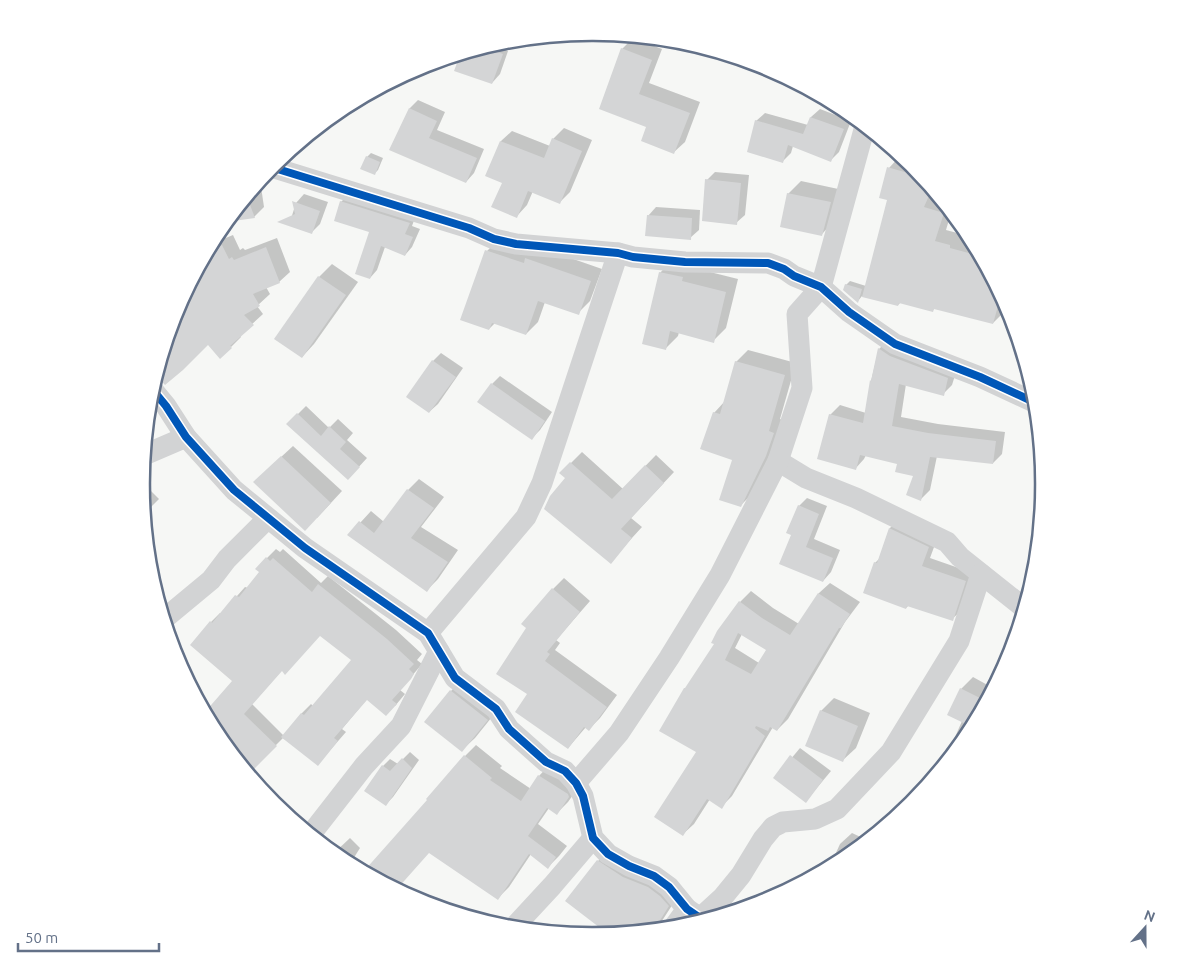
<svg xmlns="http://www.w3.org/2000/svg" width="1185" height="968" font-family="Ubuntu,sans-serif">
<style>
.shadow{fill:#0003;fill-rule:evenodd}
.building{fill:#d4d5d6;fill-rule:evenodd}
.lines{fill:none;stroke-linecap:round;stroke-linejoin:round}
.minor{stroke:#d2d3d4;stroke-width:21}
.cycleway-casing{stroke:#fff;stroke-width:11}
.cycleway{stroke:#0057b8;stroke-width:8}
.rim{fill:none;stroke:#637188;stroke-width:2.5}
</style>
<rect width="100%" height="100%" fill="#f6f7f5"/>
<g class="shadow">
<polygon points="585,33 581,38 574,34"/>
<polygon points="633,38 662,49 649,83 700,102 685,142 674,152 647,126 622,49"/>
<polygon points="494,45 508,51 500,74 492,83 456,70 461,54"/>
<polygon points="418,100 445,112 437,130 484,149 474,173 466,182 391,149 410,108"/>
<polygon points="820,109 851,121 839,152 831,160 793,146 791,153 783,161 756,121 765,113 808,125 811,117"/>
<polygon points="564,128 592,140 570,192 560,202 533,191 527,205 517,216 503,182 501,141 512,131 550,146 553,139"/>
<polygon points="304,139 304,142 296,150 291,150"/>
<polygon points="371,153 383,158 378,170 374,174 367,157"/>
<polygon points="900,156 912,165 935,194 935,196 938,197 951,213 946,230 961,234 961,236 971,239 1006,305 1005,311 993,323 935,308 933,310 901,302 898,305 862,296 858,301 846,285 850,281 866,286 888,199 889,168"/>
<polygon points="715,172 749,175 745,215 736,223 707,180"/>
<polygon points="260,180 264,207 254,217 228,220"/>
<polygon points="801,181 843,190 834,221 822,234 788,194"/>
<polygon points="304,194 328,202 320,224 312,232 289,225 296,203"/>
<polygon points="349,194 416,215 412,226 420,229 412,247 405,255 385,247 377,270 370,278 371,231 341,202"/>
<polygon points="656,207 700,210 699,230 690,238 648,216"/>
<polygon points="233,235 240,250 243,248 245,250 277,238 290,272 279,282 266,287 270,294 257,306 263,314 240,335 241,337 231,347 175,311 211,244"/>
<polygon points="499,239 539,247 602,269 590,301 578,313 545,302 538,322 526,334 495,323 489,329 487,251"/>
<polygon points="672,260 694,268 738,279 726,328 713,341 679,332 678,336 666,348 660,273"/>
<polygon points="332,264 358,282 314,344 302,357 276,339 319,277"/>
<polygon points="888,340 957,369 952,385 943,394 906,384 901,417 938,424 1005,432 1002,454 993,463 937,456 930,490 921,499 915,475 898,463 866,455 864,459 855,469 830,415 840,405 866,413 871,381 879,349"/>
<polygon points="748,350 796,363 780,419 785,421 752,494 740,506 734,459 714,413 725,401 736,362"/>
<polygon points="441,353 463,368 438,404 429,412 433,361"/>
<polygon points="500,376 552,412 540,430 532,438 492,384"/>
<polygon points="306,406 329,428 338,419 353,433 347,440 367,458 356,470 288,424"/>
<polygon points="293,446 342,491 317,518 266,471"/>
<polygon points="582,452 623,489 656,455 674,472 631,518 642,527 610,562 566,478 561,473"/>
<polygon points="419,479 444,497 421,527 458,550 438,579 427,590 349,535 371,511 384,522 408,490"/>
<polygon points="141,481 159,499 144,514 141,484"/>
<polygon points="807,498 827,506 814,539 840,550 831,572 823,581 793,534 799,506"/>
<polygon points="898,520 937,539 930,558 973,573 961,611 952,619 909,605 906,608 875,563 879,559 890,528"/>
<path d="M276,549L280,552L283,549L321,583L328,576L396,630L422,654L417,660L422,664L400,690L405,694L395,706L367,699L342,729L346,732L318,764L283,738L248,773L217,735L206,713L234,681L211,622L220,613L221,614L245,587L248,588L261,572L267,558ZM320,635L353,659L313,706L311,704L302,713L284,736L252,704L282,670Z"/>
<polygon points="564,578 590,601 556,640 560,643 555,650 617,695 600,718 589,729 586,727 568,748 529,694 553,589"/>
<path d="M830,583L860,602L845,622L788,719L777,730L773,727L732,796L721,807L710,799L694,824L683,834L698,751L691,682L715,644L718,632L740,602L751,591L773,608L799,624L819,593ZM742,634L768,650L759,663L735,648Z"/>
<polygon points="973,677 993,688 968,735 942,767 962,721 949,714 961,689"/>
<polygon points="464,678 500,707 475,738 462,750 451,691"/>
<polygon points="834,698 870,713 856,748 843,760 821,711"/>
<polygon points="476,745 502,766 500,768 531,789 539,776 550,764 580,785 568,802 557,813 549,808 538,824 567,846 559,856 548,867 531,854 509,887 498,898 428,845 388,884 365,872 429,800 465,756"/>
<polygon points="800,748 831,771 806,801 775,778"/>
<polygon points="410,752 419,760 393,797 386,804 383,766 390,759 398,764"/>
<polygon points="852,833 867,840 843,860 830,866 840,844"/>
<polygon points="350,838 360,848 350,864 334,853"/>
<polygon points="610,849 680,893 658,927 660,929 604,934 598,861"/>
</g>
<g class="building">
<polygon points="484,47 503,54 492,84 454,71 460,55"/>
<polygon points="621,48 652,60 639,94 690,113 674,154 641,141 646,127 599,109"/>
<polygon points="409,108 437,121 429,138 477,158 466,183 389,150"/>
<polygon points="810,117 844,129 831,162 788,145 783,163 747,152 755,120 803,134"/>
<polygon points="552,138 582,151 560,204 528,191 517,218 491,207 502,183 485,176 500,141 544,158"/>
<polygon points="366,156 380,162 375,175 360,169"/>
<polygon points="887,167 922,177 932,189 924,207 944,213 935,241 950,245 950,248 980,256 1001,295 993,324 934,309 933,312 899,303 898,306 862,297 887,200 879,198"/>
<polygon points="705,179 741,183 737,225 702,221"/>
<polygon points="787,193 831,202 822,236 780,227"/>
<polygon points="247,197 255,218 226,222 239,206"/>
<polygon points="292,201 320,211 312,234 277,222 295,214"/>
<polygon points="340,201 410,223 405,234 413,237 405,256 381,246 370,279 355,274 369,232 334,221"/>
<polygon points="647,215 692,218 691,240 645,236"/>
<polygon points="222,245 229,259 232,257 234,260 266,247 280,283 253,294 260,306 244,315 254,325 230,346 232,348 220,359 208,345 183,370 165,385 156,375 175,311 207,251"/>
<polygon points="485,250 524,263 525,258 591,281 579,315 538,301 526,335 492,323 489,330 460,320"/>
<polygon points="659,272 683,277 682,281 726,292 714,343 670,331 666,350 642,344"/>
<polygon points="318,276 346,295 302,358 274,339"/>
<polygon points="845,284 862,289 858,303 843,290"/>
<polygon points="878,348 890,356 948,378 944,396 899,384 892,426 928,433 996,441 993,464 930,457 921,501 906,495 913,476 895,472 897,464 860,455 856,470 817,459 829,414 863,423 870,380 871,381"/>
<polygon points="432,360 456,377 429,413 406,397"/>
<polygon points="735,361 785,375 769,431 774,433 766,456 741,507 719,500 732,460 700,449 713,412 720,414"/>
<polygon points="491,383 545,421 532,440 477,402"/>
<polygon points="297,413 321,436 329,426 346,442 340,449 360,467 348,480 286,424"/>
<polygon points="281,456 331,503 305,531 253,482"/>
<polygon points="570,462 612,499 645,465 664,483 621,529 632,538 611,564 544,509 550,496 565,478 559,473"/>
<polygon points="407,489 434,508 411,538 448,562 427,592 347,535 359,521 374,533"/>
<polygon points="798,505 819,514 806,547 833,558 823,582 779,564 791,535 786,533"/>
<polygon points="889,528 929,547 922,566 966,581 953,621 907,606 906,609 863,593 874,562 877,563"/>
<polygon points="266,557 270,561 273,558 312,592 318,584 387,639 414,664 409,669 414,674 411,679 392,700 397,704 386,716 367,700 334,738 338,741 318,766 281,737 301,713 304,715 351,660 320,636 285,675 282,671 244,714 277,746 249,774 217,735 205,712 232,681 190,645 210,621 212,623 235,595 239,597 259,572 255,569"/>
<polygon points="552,588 580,612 547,652 550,654 545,661 607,707 589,731 584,727 568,749 515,712 527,694 496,674 526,628 521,624"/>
<path d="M818,593L850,614L841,628H839L777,731L770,727L768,731L756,726L755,728L765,736L722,809L707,799L683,836L654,817L696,752L659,731L684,688H685L714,644L711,643L717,631L739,601L762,618L790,635ZM738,633L766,650L751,674L725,660Z"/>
<polygon points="960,688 986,701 972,727 947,715"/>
<polygon points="450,690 488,720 462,752 424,722"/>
<polygon points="820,710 858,726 843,762 805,746"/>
<polygon points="464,755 492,778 490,780 521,801 538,775 568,794 569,797 557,815 547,808 528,836 556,857 548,869 529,854 498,900 429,853 397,889 364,871 427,800 426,799"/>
<polygon points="790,755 823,780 806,803 773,778"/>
<polygon points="402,758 412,768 386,806 364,791 382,765 390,771"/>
<polygon points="597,860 623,877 648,887 660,896 669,906 654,930 608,934 565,901"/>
</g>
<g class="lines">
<g class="minor">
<polyline points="271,167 469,228 494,239 516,244 618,253 633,257 685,262 768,263 784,269 794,276 821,287 849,312 895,344 980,377 1036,403"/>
<polyline points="152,389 166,406 186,437 234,490 305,548 428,633 455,678 496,709 509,729 546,762 565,771 576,783 583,796 593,838 608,854 629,866 654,876 669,887 687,909 703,920"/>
<polyline points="144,455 186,437"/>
<polyline points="778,461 806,478 856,498 947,542 960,557 1023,607"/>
<polyline points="164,619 211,580 227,559 267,519"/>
<polyline points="428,633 526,517 542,483 618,253"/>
<polyline points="576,783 619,733 669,658 720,575 778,461 802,388 797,314 821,287 865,126"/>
<polyline points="311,834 364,766 401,726 439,651"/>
<polyline points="700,918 723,897 741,875 763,839 773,827 783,822 815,819 837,809 891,752 959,641 981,574"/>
<polyline points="513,928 552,886 593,838"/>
<polyline points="673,928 687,909"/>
</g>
<g class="cycleway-casing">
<g id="cycleway">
<polyline points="271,167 469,228 494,239 516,244 618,253 633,257 685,262 768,263 784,269 794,276 821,287 849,312 895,344 980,377 1036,403"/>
<polyline points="152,389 166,406 186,437 234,490 305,548 428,633 455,678 496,709 509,729 546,762 565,771 576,783 583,796 593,838 608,854 629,866 654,876 669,887 687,909 703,920"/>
</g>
</g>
<use href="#cycleway" class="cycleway"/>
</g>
<path d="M0 0H1185V968H0ZM592 41H593A442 442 0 0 1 1035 483V485A442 442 0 0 1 593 927H592A442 442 0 0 1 150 485V483A442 442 0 0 1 592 41Z" fill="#fff" fill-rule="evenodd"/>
<path class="rim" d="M592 41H593A442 442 0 0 1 1035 483V485A442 442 0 0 1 593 927H592A442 442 0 0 1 150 485V483A442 442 0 0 1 592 41Z"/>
<g transform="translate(1145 928) rotate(21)" stroke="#ffffff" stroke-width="4" paint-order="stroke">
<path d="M0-4L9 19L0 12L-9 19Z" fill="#637188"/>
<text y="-8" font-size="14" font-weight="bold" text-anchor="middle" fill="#637188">N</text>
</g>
<path d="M18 943v8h141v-8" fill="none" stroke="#637188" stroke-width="2.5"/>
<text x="25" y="943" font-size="15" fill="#637188" stroke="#ffffff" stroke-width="4" paint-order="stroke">50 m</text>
</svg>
